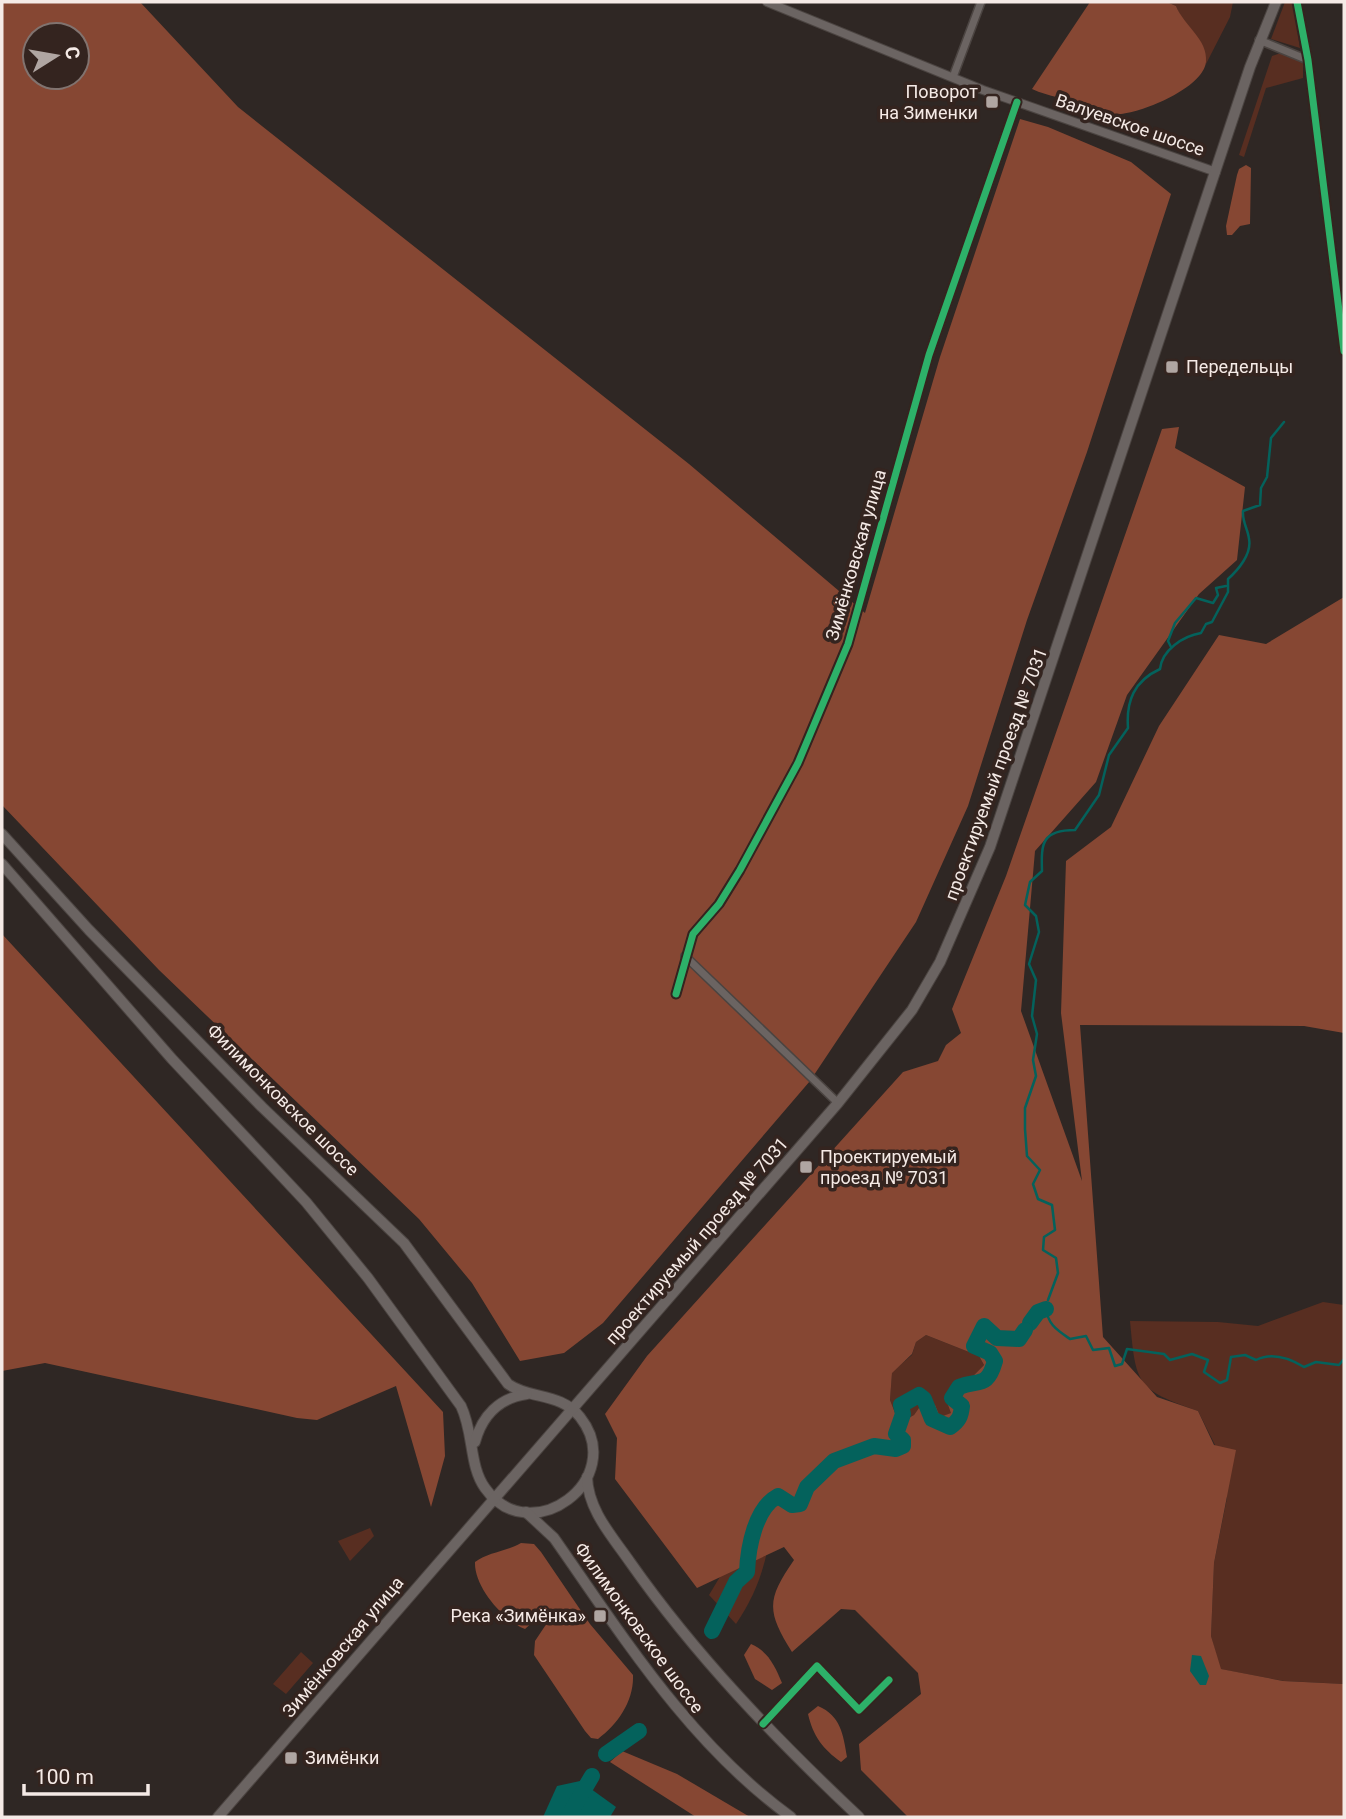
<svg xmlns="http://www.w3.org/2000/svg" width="1346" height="1819" font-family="Roboto,sans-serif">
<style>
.green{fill:#582e21}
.forest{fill:#864733;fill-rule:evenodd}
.water{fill:#04625c}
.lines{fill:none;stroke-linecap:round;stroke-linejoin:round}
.stream{stroke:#04625c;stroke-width:2.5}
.river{stroke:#04625c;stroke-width:16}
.minor-casing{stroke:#4b4441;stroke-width:10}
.tertiary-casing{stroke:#4b4441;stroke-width:10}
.secondary-casing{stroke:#4b4441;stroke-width:12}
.minor{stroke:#6b6462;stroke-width:7}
.tertiary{stroke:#6b6462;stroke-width:8}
.secondary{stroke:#6b6462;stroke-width:10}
.cycleway-casing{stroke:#34241f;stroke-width:11}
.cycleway{stroke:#2db169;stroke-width:7}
.poi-dot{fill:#b0a6a2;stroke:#34241f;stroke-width:2.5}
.labels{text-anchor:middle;stroke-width:7;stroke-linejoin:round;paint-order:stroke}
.poi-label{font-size:18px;fill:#f5eae6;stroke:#34241f;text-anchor:start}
.street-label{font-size:18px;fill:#f5eae6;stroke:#34241f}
</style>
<rect width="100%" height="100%" fill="#2f2724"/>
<g class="green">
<path d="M1167,2H1233L1230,17L1206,64C1203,36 1185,30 1176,6Z"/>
<polygon points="1285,2 1293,2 1300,48 1271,39"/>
<polygon points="1281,53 1303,62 1303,78 1266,88 1244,157 1239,155 1272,56"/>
<path d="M1323,1302L1344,1305V1684L1284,1681L1220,1669L1211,1636L1214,1563L1227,1498L1215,1445L1198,1411C1136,1389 1136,1385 1130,1321L1218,1322L1258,1326Z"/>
<polygon points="926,1335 979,1356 984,1365 973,1376 956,1382 952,1413 940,1417 921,1405 914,1415 899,1423 890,1400 892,1372 912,1355 916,1342"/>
<path d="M771,1526C767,1563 757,1593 736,1624L709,1595L721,1575Z"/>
<polygon points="370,1528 374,1536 350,1561 338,1541"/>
<polygon points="301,1652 313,1663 286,1694 273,1684"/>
</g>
<g class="forest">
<path d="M2,2H140L238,107L689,464L865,613L940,357L1020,119L1048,127L1131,162L1171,194L1087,452L1027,620L968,806L916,922L810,1081L603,1323L564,1353L520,1361L472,1283L419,1219L159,970L2,805ZM35,35H77V77H35Z"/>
<path d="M1090,2H1167L1176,6C1184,26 1208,39 1206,62C1203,88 1143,112 1121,114C1108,115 1096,106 1084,103C1066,98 1049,97 1032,89Z"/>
<polygon points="1246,165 1251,168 1250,224 1240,226 1232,235 1227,235 1226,226 1237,175 1239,169"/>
<path d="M1179,427L1175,448L1245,487L1237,560L1199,594L1127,695L1096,782L1035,851L1021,1011L1082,1181L1061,1013L1066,861L1111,827L1159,726L1219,635L1266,644L1344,597V1033L1304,1026L1080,1025L1103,1337L1157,1397L1198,1411L1214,1445L1236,1450L1214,1563L1211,1636L1221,1669L1283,1681L1344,1684V1817H908L861,1770L859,1744L921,1694L918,1673L855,1610L841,1609L792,1652C766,1611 767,1599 794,1560L784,1547L697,1588L615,1479L617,1438L605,1414L647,1356L903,1072L938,1061L946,1045L961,1033L952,1009L1006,876L1162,429ZM926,1335L979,1356L984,1365L973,1376L956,1382L947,1402L951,1413L940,1417L935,1405H921L914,1415L899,1423L890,1400L892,1373L912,1354L916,1342Z"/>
<polygon points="2,934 443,1412 445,1456 431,1507 396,1386 317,1420 297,1418 45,1363 2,1371"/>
<path d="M521,1543L534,1544L541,1552L590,1624L633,1675C634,1701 618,1724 598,1739L591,1738L585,1731L534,1655L535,1641L549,1620L547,1609L525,1629C503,1620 474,1587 475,1562C488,1552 505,1552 521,1543Z"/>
<path d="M751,1644C768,1651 775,1666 782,1683L772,1690L755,1679L744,1655Z"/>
<path d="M818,1706C841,1716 843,1734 847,1757L841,1762C823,1749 813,1736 808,1714Z"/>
<polygon points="622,1751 677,1774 750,1817 696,1817 610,1762"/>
</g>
<g class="water">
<polygon points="1192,1655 1201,1656 1209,1676 1206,1685 1200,1685 1190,1671"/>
<polygon points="580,1781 616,1807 610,1817 543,1817 557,1786"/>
</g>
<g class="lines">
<g class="stream">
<polyline points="1171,647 1168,641 1175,623 1196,598 1213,603 1218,595 1216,588 1226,586"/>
<path d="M1048,1300L1058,1273L1056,1258L1043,1250L1044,1237L1055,1230L1052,1205L1038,1199L1033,1184L1040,1170L1027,1156L1025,1129V1108L1036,1076L1033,1060L1037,1034L1032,1016L1036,980L1029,964L1039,932L1036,916L1025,905L1030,882L1042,871C1041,843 1042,830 1075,830L1099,795L1109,755L1128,728C1126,701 1134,681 1160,669C1162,650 1183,636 1201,633L1206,624L1212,622L1228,592V579C1238,570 1252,554 1249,539C1248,529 1242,522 1243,511L1260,505L1261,488L1267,477L1271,438L1284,422"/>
<path d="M1046,1307C1047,1324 1057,1330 1070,1339L1086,1336L1093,1350L1109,1348L1115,1366L1122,1364L1127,1349L1164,1354L1170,1360L1192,1354L1208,1360L1204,1372L1220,1383L1227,1380L1231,1357L1245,1355L1256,1360C1272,1352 1289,1358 1304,1367L1316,1362L1339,1365L1344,1359"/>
</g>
<g class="river">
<polyline points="1030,1323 1038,1312 1046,1309"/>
<path d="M712,1631L736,1582L747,1572C748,1548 755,1508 778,1496L792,1505L800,1504L807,1487L834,1461L874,1446L896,1449L903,1446V1440L896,1434L903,1414L901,1405L919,1395L924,1399L932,1419L950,1427C959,1421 961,1416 962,1406L952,1398L959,1387C979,1379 987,1389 995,1361L990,1353L974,1346L984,1326L997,1338L1019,1339L1025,1330"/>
<polyline points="606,1754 639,1731"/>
<polyline points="568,1817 592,1776"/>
</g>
<g class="minor-casing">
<g id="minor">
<polyline points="1297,2 1308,60 1344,351"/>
<polyline points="1259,40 1308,60"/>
<polyline points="953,77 981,2"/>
<polyline points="685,956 838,1103"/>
<polyline points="676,994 693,934 719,904 740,870 798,763 848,644 929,355 1017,102"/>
<polyline points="763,1724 817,1666 859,1710 889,1680"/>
</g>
</g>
<g class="tertiary-casing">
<polyline id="tertiary" points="767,2 983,90 1216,172"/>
</g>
<g class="secondary-casing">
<g id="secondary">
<path d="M2,834L89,930L262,1107L404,1243L508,1384C531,1400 560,1392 580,1417C629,1479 530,1552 485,1488C469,1466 474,1433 461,1406L368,1278L306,1202L172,1059L2,864"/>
<path d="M475,1442C482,1416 499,1398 527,1394"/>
<path d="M587,1477C588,1510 612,1536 630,1562C696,1656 775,1738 859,1817"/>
<path d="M526,1512L554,1538C624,1638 690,1744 791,1817"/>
<polyline points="218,1817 838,1103 912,1010 940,962 990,847 1250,67 1276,2"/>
</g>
</g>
<use href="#minor" class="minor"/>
<use href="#tertiary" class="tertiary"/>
<use href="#secondary" class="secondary"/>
<g class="cycleway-casing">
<g id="cycleway">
<polyline points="1297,2 1308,60 1344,351"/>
<polyline points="676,994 693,934 719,904 740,870 798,763 848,644 929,355 1017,102"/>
<polyline points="763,1724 817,1666 859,1710 889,1680"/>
</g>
</g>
<use href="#cycleway" class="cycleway"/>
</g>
<g class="poi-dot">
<rect x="985" y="95" width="14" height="14" rx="3.5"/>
<rect x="1165" y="360" width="14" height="14" rx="3.5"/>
<rect x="799" y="1160" width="14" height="14" rx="3.5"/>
<rect x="593" y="1609" width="14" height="14" rx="3.5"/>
<rect x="284" y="1751" width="14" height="14" rx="3.5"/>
</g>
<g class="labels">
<g class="poi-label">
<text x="978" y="98" text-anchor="end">Поворот<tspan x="978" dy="21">на Зименки</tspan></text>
<text x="1186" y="373">Передельцы</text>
<text x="820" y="1163">Проектируемый<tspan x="820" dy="21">проезд № 7031</tspan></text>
<text x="586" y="1622" text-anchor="end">Река «Зимёнка»</text>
<text x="305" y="1764">Зимёнки</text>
</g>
<g class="street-label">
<text transform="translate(1130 125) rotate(19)" y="6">Валуевское шоссе</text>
<text transform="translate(856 555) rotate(-74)" y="6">Зимёнковская улица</text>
<text transform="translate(996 774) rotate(-70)" y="6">проектируемый проезд № 7031</text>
<text transform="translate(283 1100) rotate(45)" y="6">Филимонковское шоссе</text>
<text transform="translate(697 1241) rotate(-49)" y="6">проектируемый проезд № 7031</text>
<text transform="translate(639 1628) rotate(54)" y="6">Филимонковское шоссе</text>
<text transform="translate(343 1647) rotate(-50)" y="6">Зимёнковская улица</text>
</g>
</g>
<rect width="1346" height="1819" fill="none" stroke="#f5eae6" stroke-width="7"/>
<g transform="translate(56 56) rotate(79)"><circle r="33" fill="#34241f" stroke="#81736f" stroke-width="2"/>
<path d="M0-5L12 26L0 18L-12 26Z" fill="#b0a6a2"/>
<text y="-10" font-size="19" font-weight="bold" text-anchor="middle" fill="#f5eae6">С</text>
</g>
<path d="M24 1784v10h124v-10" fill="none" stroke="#f5eae6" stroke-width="3.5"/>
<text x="35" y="1784" font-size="21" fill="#f5eae6" stroke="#34241f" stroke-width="5" paint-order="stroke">100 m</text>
</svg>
